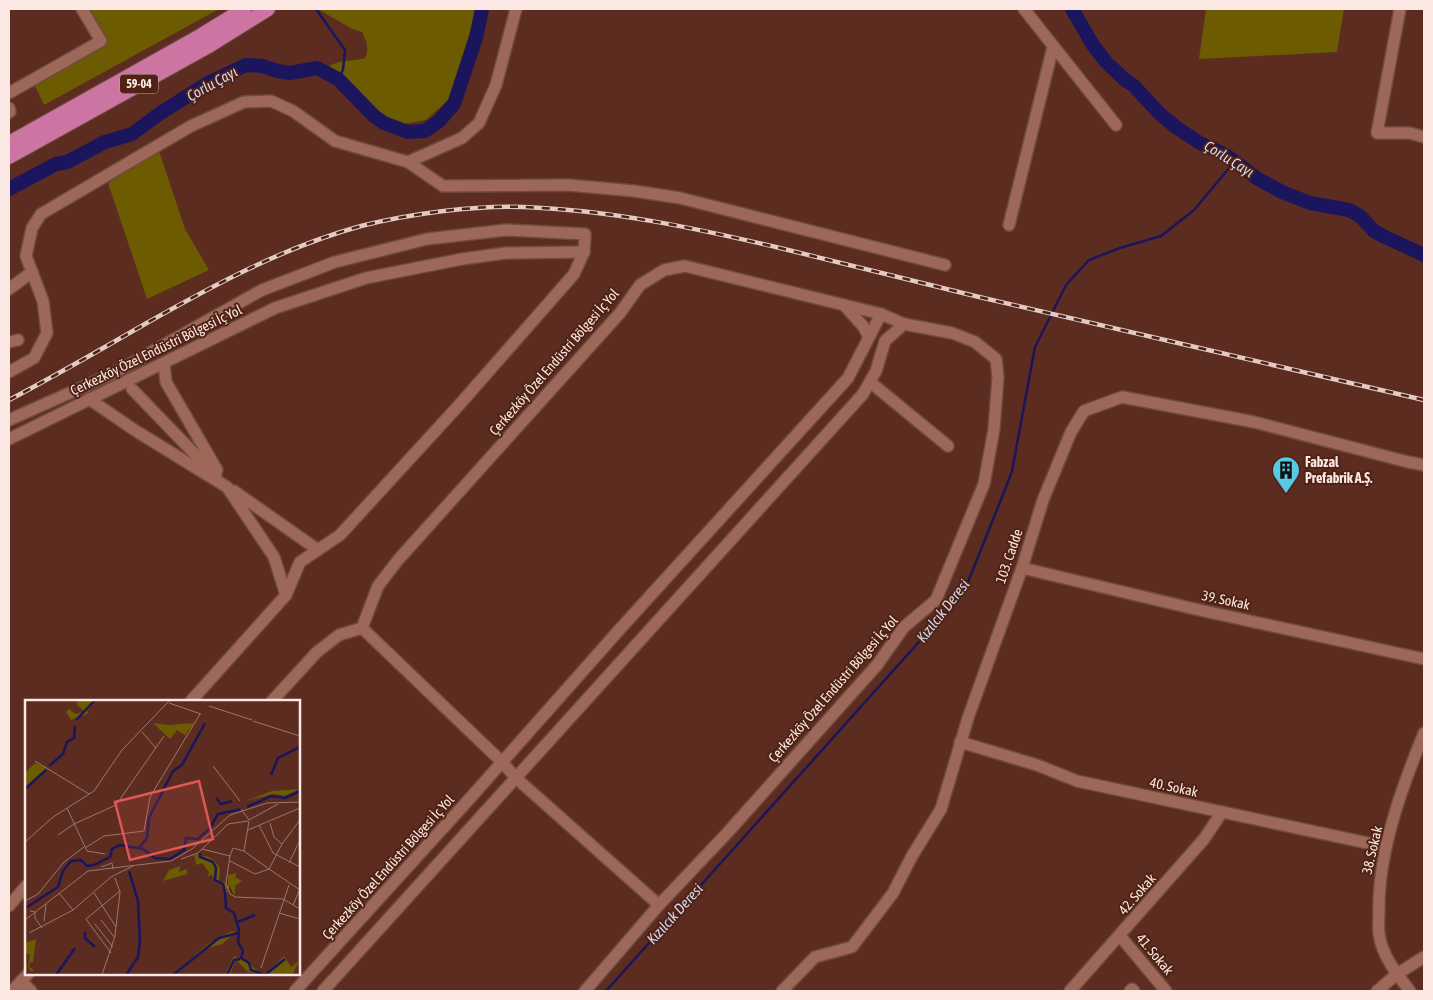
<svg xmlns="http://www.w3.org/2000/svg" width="1433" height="1000" font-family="'Asap Condensed',sans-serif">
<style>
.green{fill:#6c5b00}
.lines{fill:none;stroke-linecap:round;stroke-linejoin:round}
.stream{stroke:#1a155d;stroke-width:2.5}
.river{stroke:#1a155d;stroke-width:14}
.minor-casing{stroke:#6f4a3f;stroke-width:14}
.major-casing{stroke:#6f4a3f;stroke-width:16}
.minor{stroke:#9d6859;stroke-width:11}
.major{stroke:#cc74a2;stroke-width:14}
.rail-casing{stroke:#e2cbc4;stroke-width:4.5}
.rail{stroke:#4f2215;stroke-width:2.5;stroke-dasharray:8;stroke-linecap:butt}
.labels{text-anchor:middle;stroke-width:4;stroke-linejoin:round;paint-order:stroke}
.shield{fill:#4f2215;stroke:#c7ada5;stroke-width:1}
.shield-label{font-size:12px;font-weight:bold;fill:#fbe8e3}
.street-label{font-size:14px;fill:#fbe8e3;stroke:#4f2215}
.poi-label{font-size:14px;font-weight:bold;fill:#fbe8e3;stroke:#4f2215;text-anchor:start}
.water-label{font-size:15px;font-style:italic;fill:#d3d7ed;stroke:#4f2215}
.inset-river{fill:none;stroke:#1a155d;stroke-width:2.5}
.inset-road{fill:none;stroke:#9b776d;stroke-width:1}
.view{fill:#df5857;fill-opacity:0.15;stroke:#df5857;stroke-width:2.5}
.inset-edge{fill:none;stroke:#fbe8e3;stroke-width:2.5}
</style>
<rect width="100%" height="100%" fill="#5b2c1f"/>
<g class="green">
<polygon points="86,9 219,9 44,105 34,84 104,45"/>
<path d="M318,9H477L449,99L426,120L398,125L342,87L321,74C330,59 350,62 365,58C370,49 366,41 362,32L352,29Z"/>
<polygon points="1206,9 1344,9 1337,52 1199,59"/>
<polygon points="159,151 185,229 209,270 147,299 108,183"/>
</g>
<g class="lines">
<g class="stream">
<polyline points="316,9 345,50 343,70 338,79"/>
<polyline points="606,991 935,624 957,600 968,582 1004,492 1012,471 1035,347 1066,285 1089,260 1120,248 1161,236 1194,210 1235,161"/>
</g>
<g class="river">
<polyline points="1072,9 1093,45 1106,62 1124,79 1134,86 1159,113 1177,128 1200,143 1226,155 1258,179 1282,192 1310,203 1349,210 1360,216 1374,231 1385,237 1424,255"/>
<polyline points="9,189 56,164 67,162 105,142 132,134 159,114 208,83 246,65 262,66 278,71 290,73 317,68 338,79 374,116 384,123 408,132 425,131 439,121 454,104 476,38 482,9"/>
</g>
<g class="minor-casing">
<g id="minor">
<polyline points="1024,9 1116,125"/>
<polyline points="1400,9 1377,133 1410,133 1424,137"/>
<polyline points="9,93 101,41 82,9"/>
<polyline points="9,108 10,112 9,112"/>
<polyline points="408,162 462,138 479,123 496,85 516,9"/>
<polyline points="1009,225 1053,47"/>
<polyline points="9,289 32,272"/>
<polyline points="844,305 863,326 869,337"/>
<polyline points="9,342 18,340"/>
<polyline points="164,363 166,382 217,470"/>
<polyline points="9,372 34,358 47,333 43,301 26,256 32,228 41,214 191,126 244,102 271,101 293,111 335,141 408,162 443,186 568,185 634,191 680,198 945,265"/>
<polyline points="870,382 948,446"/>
<polyline points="132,389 216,476"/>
<polyline points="89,399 136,431 227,487 274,557 286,595"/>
<polyline points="9,420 112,374 262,290 335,262 427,239 506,230 585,234 584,252 574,274 460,404 340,535 300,562 286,595 191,701"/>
<polyline points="9,439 275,308 366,278 462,259 506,253 584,252"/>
<polyline points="234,491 318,550"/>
<polyline points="1022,568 1195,609 1424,659"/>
<polyline points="362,628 502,762 516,778 659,905"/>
<polyline points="272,701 317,652 339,635 362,628 378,586 398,560 620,313 640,285 664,270 685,266 881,314 904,324 952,333 975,342 996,359 998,377 994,429 984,484 936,600 904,627 877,665 729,831 659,905 585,991"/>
<polyline points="960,742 1037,765 1077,781 1386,847"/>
<polyline points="9,906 26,886"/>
<polyline points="1120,936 1166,991"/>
<polyline points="21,981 31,991"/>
<polyline points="12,991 28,974"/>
<polyline points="295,991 464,805 620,629 848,378 881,314"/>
<polyline points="323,991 863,394 876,371 885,341 904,324"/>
<polyline points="782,991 815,957 852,947 893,893 912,856 941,809 968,718 1022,568 1043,500 1071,432 1084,411 1122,397 1254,422 1408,462 1424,465"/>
<polyline points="1070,991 1204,839 1222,812"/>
<polyline points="1130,991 1132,989 1134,991"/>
<polyline points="1377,991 1397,974 1424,957"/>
<path d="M1410,991C1397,974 1382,956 1379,934C1378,927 1379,919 1379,911C1378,852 1402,787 1424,733"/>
</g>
</g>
<g class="major-casing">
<g id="major">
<polyline points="9,143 200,36 244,9"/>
<polyline points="9,157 207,47 268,9"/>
</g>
</g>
<use href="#minor" class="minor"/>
<use href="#major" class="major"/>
<g class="rail-casing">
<path id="rail" d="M9,400C55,376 100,350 145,324C214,285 284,247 361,226C408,214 475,205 523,207C610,210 695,228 780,248C845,264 910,280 975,296C1125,331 1274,365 1424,400"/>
</g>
<use href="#rail" class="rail"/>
</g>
<defs>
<g id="building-pin" transform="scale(1.4375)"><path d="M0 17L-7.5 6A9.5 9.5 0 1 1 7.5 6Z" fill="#59c8e4" stroke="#4f2215"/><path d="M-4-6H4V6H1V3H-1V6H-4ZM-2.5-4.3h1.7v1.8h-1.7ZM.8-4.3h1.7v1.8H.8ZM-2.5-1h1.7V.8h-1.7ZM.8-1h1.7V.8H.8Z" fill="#111"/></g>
</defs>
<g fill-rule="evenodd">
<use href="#building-pin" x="1286" y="470"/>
</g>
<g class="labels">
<rect class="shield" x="120" y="74.5" width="38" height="19" rx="4"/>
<g class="shield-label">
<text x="139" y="88">59-04</text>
</g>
<g class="street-label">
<text transform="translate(156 350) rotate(-26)" y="5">Çerkezköy Özel Endüstri Bölgesi İç Yol</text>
<text transform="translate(554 362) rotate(-49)" y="5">Çerkezköy Özel Endüstri Bölgesi İç Yol</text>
<text transform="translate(1009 556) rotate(-71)" y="5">103. Cadde</text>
<text transform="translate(1226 600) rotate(12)" y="5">39. Sokak</text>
<text transform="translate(833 689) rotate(-49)" y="5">Çerkezköy Özel Endüstri Bölgesi İç Yol</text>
<text transform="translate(1174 787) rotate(12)" y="5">40. Sokak</text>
<text transform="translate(1372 850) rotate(-77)" y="5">38. Sokak</text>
<text transform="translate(388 867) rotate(-48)" y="5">Çerkezköy Özel Endüstri Bölgesi İç Yol</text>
<text transform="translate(1137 894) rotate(-49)" y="5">42. Sokak</text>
<text transform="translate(1155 954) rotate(50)" y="5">41. Sokak</text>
</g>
<g class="poi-label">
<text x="1305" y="467">Fabzal<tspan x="1305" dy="16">Prefabrik A.Ş.</tspan></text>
</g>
<g class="water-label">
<text transform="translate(212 84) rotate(-29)" y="5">Çorlu Çayı</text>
<text transform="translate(1229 159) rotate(32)" y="5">Çorlu Çayı</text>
<text transform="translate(943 611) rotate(-52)" y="5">Kızılcık Deresi</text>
<text transform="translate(675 914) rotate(-48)" y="5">Kızılcık Deresi</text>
</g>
</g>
<g transform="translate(25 700)">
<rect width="275" height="275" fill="#5b2c1f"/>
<path d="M53,0H70L62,11L64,13L46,20L41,12L44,9L51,14L59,11L51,4ZM128,23L143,25L169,23L160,35L152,30L145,39ZM10,63L22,67L0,89V73ZM275,89L260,96L249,94L220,101L247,91ZM175,154V157L181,156L189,160L195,168L194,181L201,183L203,192L200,193L198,184L190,180L186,174L182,178L184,172L177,163L171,165L169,155ZM155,166L154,172L162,169V174L138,181L144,170ZM212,173L208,180L210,177L217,181L210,186V197L205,186L203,189V175ZM207,231L212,233L205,236L206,241L205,237L197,244L183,248L147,275L183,244ZM11,239L8,262H5L4,267L9,270L7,272L3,267L5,255L0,253L2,268L0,275V243ZM209,256L224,263L235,274L223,272L211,260L205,274L200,275ZM259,256L266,267L275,260L267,275H240Z" fill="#6c5b00"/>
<path class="inset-river" d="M51,20L70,0M24,66L38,54L42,42L49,38L50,26M246,75L253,58L275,47M0,89L21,70M191,98L196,104L207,101M222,107L246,96L260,98L275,91M114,148L122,138L124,118L148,71L157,65L180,23M175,153V157L188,162L191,168L190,180L198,184L200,192L201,208L209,213L214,230L213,242L218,251L216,258L224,263L226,270L240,275M2,207L33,187L38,171L46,161L56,160L62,166L69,165L85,157L87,149L95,145L118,149L130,158L145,159L159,150L161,138L173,139L185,128L193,114L216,109M213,222L230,215M60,232V238L70,247M31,275L50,248M101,275L113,257L115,240L113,201L104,171M148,275L194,238L213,233M202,275L209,260L215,259M240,275L260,259"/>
<path class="inset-road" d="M144,3L176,14M184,6L227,20M228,21L275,36M117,32L131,48M10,61L64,94M188,66L215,101M42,108L62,151L80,154M216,109L224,120L253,104M245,123L249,137L257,144M49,124L91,105L139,36M234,125L248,153L275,167M223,130L275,108M33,135L49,124M0,142L28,117L69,91L97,50L145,0M60,148L79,136L119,131L125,97L175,14M177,149L205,156L208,148L219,151L244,169L257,144L275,120M219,151L224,121M205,156L201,183L205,194L210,197L258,199L275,209M156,159L173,153L203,124L223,121M205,161L230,174L244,169L275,190M264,163L275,140M76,167L87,163L88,169M34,193L48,210M69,193L91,227M0,201L13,194L39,162L59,147M268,205L275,189M5,211L10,212V218L17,228M254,213L275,219M0,220L63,171L146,161L167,149L205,115L242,103L275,102M76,220L90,238M19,221L21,204M70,224L88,247M4,233L48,210L86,177L108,166M86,253L61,219L95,191M236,268L264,185M77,275L90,236L95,192L90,178"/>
<path class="view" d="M174,81L188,139L105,160L90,102Z"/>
<rect width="275" height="275" class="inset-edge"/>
</g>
<rect width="1433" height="1000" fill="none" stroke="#fbe8e3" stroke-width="20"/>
</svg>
